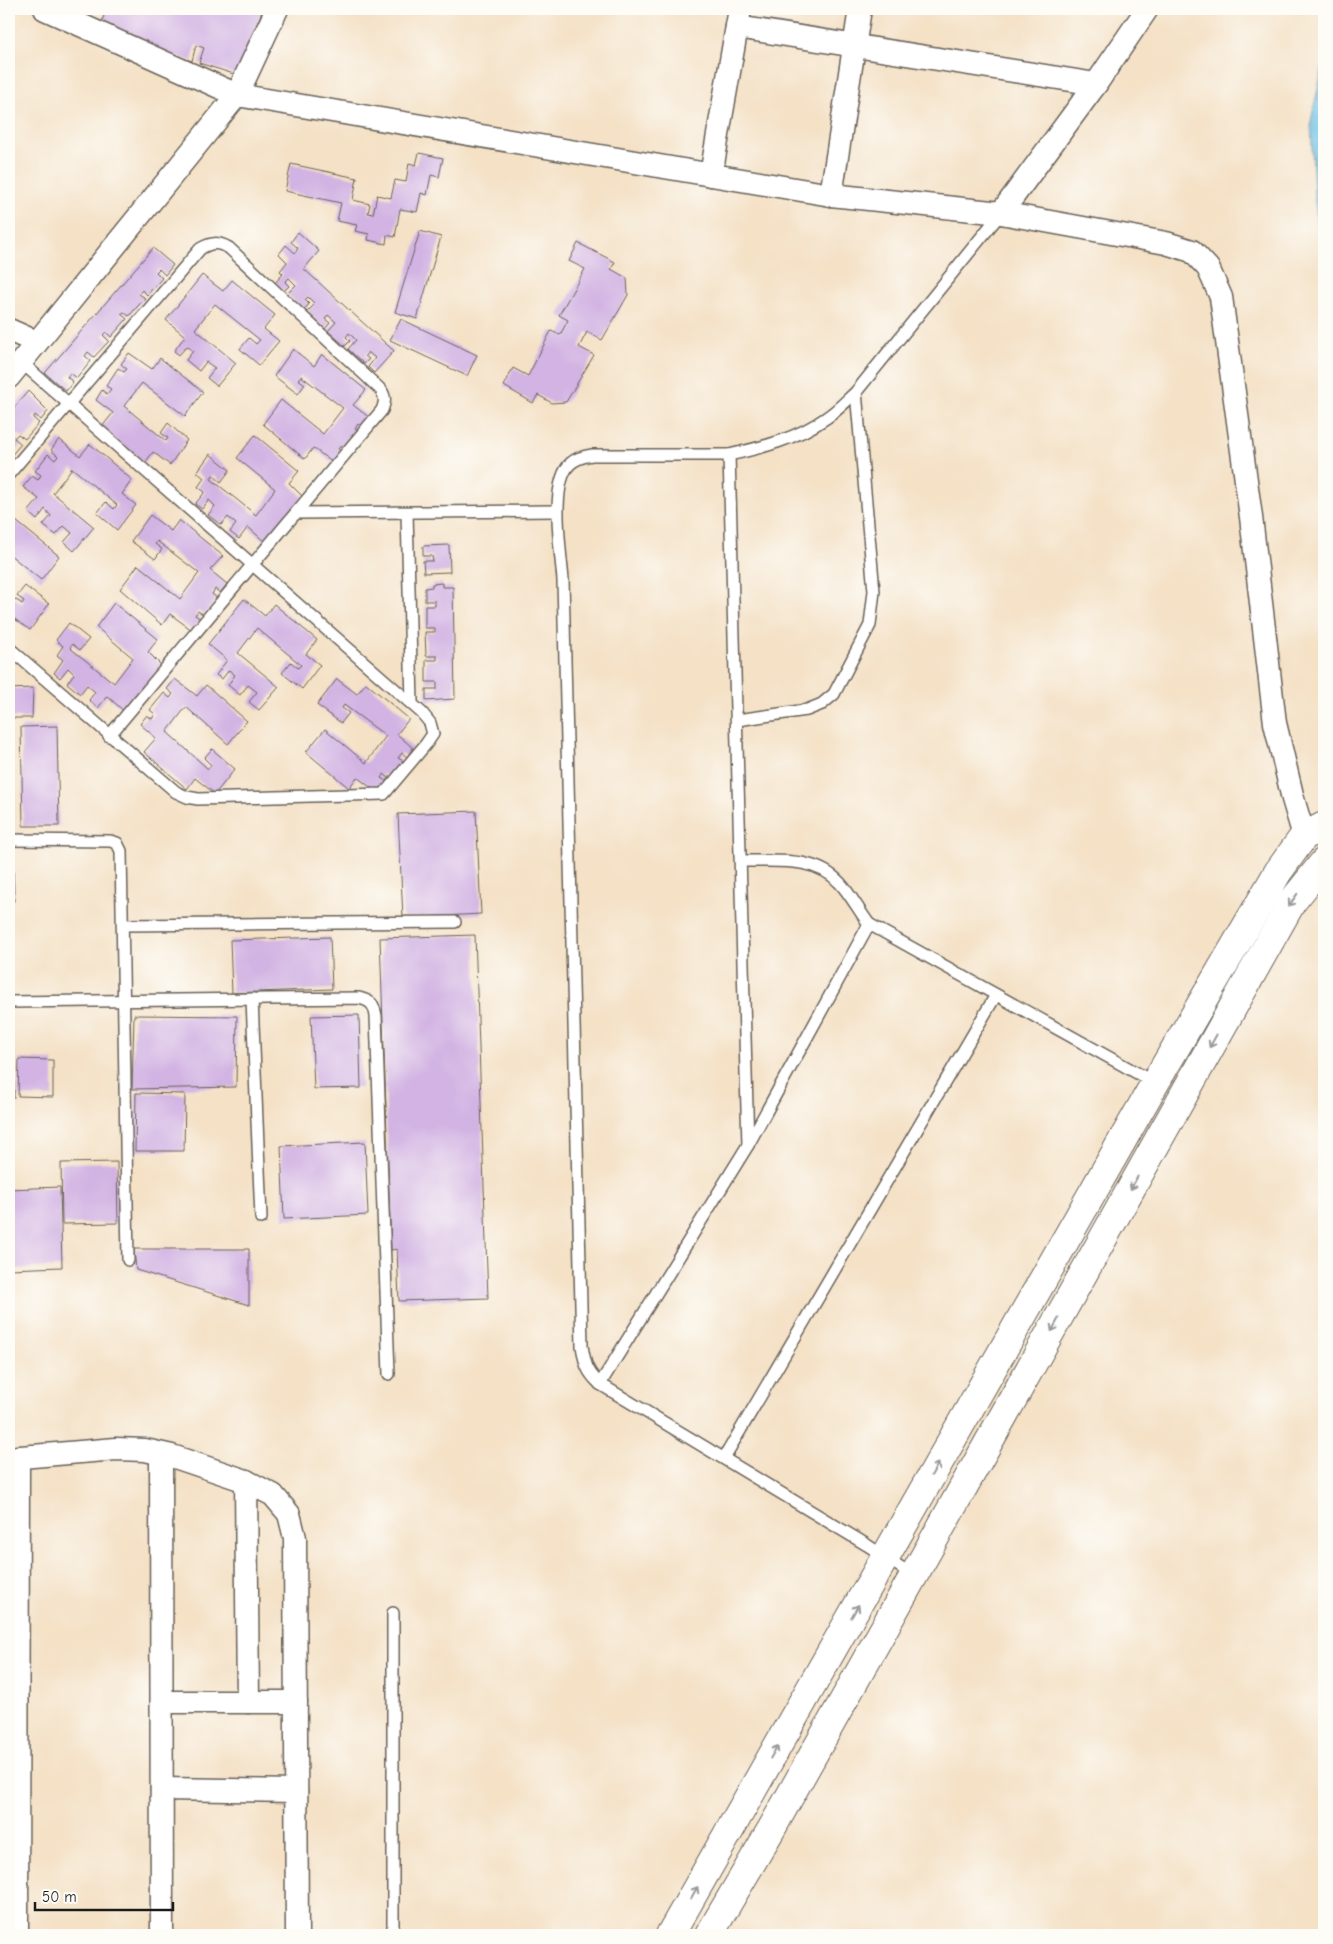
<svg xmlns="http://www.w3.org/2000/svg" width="1333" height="1944" font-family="'Comic Neue',sans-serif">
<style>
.water{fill:#68bee4;stroke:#426d80}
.building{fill:#d2b3e3}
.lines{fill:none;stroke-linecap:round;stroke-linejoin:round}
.service-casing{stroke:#686158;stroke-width:14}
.minor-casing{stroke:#686158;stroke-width:25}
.primary-casing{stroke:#686158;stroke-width:30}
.service{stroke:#fff;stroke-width:11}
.minor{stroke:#fff;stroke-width:22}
.primary{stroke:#fff;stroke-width:28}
.oneway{stroke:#999}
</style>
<rect width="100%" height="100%" fill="#fdfcf7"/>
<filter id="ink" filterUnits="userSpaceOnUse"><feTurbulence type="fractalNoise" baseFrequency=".02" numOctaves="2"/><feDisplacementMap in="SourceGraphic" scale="10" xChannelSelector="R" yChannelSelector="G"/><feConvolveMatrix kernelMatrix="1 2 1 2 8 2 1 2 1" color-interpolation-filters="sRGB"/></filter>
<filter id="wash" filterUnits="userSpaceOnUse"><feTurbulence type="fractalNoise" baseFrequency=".0096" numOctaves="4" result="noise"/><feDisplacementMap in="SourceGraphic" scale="20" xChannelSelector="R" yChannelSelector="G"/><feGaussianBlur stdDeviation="1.12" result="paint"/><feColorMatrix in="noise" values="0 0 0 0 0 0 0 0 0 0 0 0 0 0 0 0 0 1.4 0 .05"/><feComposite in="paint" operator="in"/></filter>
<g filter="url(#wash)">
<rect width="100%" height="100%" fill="#f4e1c6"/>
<polygon class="water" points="1324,61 1324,276 1314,196 1311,121"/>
<g id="blocks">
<g class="building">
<polygon points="106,9 263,9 237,75 199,63 204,48 196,45 192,61 99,31"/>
<polygon points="419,153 443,158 439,177 431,175 427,195 421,193 417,212 400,209 395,237 387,235 386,244 368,240 369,234 355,231 357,225 337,221 341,203 285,191 291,164 357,178 353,200 370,204 368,213 373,214 377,195 391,198 395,180 406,182 409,163 416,165"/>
<polygon points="420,231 441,237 417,319 395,312"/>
<polygon points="298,232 319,251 304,269 394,351 374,373 368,367 375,358 368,352 365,356 369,359 364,364 348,349 356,340 349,333 346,337 350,341 345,346 328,331 336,322 328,315 325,319 330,323 325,329 307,312 315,304 308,297 305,300 309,304 304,310 287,294 296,285 289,278 285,282 289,286 284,291 275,283 283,274 280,271 287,262 279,254 286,245 295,253 298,248 291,242"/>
<polygon points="578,243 615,262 611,269 627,278 628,295 602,340 587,332 579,347 594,355 566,402 552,403 538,395 533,403 504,386 513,368 528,376 551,331 560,335 568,320 559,315 585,269 569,261"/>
<polygon points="153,248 173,265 165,275 159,269 156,272 162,278 147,295 142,290 139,294 145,298 129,316 124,312 121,314 127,319 111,337 106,332 103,335 109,341 94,357 88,352 85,356 91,361 77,378 70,373 67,377 73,382 66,391 45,373"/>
<polygon points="202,275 223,291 232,280 275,315 264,329 279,341 259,365 240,349 249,338 256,344 260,340 215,304 195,329 236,363 217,386 207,378 215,368 206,362 199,371 186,360 193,351 187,346 179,355 174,351 185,336 166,320"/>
<polygon points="401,319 477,355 467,376 390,340"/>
<polygon points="293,349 314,366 322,354 366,390 353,405 370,418 363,428 358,424 355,429 360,433 347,450 341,445 338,449 344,454 336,465 313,448 305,459 263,424 281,400 323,434 343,408 301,376 298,379 305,384 298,394 274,376"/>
<polygon points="129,353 152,369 160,358 203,392 185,416 142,383 124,406 166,441 168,438 161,433 168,423 187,440 170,465 153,452 145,463 101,428 113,413 96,400 102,390 107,394 111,389 106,386 118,368 124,372 127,369 121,364"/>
<polygon points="28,391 48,411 41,420 35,415 33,418 39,423 25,439 18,434 14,438 21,444 9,458 9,414"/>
<polygon points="255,435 299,471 289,483 303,497 266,543 248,527 239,539 230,532 236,524 228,517 221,525 208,515 215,506 209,500 202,509 195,504 205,492 198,487 204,478 197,472 210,454 230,470 221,482 213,475 211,479 256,515 275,489 237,458"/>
<polygon points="59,439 80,456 90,444 132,480 122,494 136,505 117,530 97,513 106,502 114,509 117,505 72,468 53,493 94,527 74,551 64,542 72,533 64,526 56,535 43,525 51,516 45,509 37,520 28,512 39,499 23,487 32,476 38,480 41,475 35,471 48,454 55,460 58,456 51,450"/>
<polygon points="150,515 171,531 179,520 223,556 210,570 227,584 220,593 215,589 212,594 217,598 204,615 198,611 195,615 201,619 192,630 170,614 162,625 120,589 138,565 180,599 199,573 157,541 155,544 162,549 155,559 131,541"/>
<polygon points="16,521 59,556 41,580 9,554 9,531"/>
<polygon points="449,545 450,572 424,573 423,561 433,561 432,556 423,556 423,546"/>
<polygon points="442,583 442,587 453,587 455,699 426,701 426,689 437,689 437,682 426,682 426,660 437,660 437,656 426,656 425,632 435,632 435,628 425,628 425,606 435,606 435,601 425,601 425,588 432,587 432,584"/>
<polygon points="25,586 49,604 30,630 9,615 9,595 22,604 24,601 17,596"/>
<polygon points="244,599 265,616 274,604 317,640 306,654 320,665 302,689 282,673 291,662 298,668 301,665 257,628 238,653 279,687 259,710 249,702 257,692 248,685 240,695 228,685 235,675 229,670 222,679 216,675 227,660 208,644"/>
<polygon points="114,603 158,639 148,652 162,666 125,712 107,696 98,708 89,700 95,692 87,685 80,694 67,683 74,674 68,668 60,678 54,673 63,660 57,655 63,646 56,640 69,623 89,639 80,650 72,644 70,648 114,683 133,658 96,627"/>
<polygon points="175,679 197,696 206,685 247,721 228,744 186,707 167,732 208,769 211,765 204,758 212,749 235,769 215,794 195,778 187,789 144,752 156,738 140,724 147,715 152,719 155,714 150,710 164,693 170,698 173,694 167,689"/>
<polygon points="337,679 357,694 366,683 409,719 397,734 413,748 407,757 402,753 398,758 403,761 390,779 384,774 381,778 387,782 379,794 357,777 349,788 306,752 325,729 366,763 386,736 344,705 342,708 349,713 341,723 317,705"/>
<polygon points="33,688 32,718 9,718 9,689"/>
<polygon points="57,726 59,826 23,826 21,727"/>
<polygon points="476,811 481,914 403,918 398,814"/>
<polygon points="13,859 14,901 9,901 9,860"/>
<polygon points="475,935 488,1298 399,1301 397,1249 391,1250 380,938"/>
<polygon points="330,937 332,989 232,993 230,940"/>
<polygon points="134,1015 237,1016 236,1087 132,1089"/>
<polygon points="359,1015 361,1088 314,1089 311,1016"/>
<polygon points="19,1059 53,1060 53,1097 18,1096"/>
<rect x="9" y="1060" width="5" height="38"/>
<polygon points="136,1093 185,1094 184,1151 135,1151"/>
<polygon points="365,1142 368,1215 284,1219 281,1146"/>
<polygon points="117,1162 118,1223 62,1224 61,1163"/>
<polygon points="60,1187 62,1267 9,1269 9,1189"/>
<polygon points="134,1249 249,1249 249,1305 136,1270"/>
</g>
</g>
</g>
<g filter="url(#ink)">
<use href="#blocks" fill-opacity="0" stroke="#686158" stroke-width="1"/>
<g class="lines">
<g class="service-casing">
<g id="service">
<path d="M729,455C764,447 796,439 826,418C837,411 846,401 856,392L1001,213"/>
<path d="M9,474L200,249C211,242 218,242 229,248L381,390C386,398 385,402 382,410L109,736"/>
<polyline points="296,513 557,511"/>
<polyline points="407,513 412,703"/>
<polyline points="9,648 176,792 187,797 198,799 384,794 426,744 433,734 430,723 422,713 21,362"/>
<polyline points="737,720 807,710 822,704 834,694 870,625 874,591 856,392"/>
<polyline points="9,840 110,841 117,843 121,851 128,1260"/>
<path d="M741,861C774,862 815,855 840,883C851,895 859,911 869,924"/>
<polyline points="123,925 455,922"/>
<polyline points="252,999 261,1218"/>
<path d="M9,1002L359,998C371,1001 374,1004 376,1016L389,1374"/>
<path d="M748,1145L729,455H592C585,456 577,458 571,463C549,482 561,553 563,580L582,1346C585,1363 586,1371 600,1384L867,1545L914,1576"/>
<polyline points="600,1384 748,1145 869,924 1155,1083"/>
<polyline points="724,1458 996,995"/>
<polyline points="393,1935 393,1613"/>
</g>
</g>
<g class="minor-casing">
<g id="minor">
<polyline points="45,9 237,95 831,195 1001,213 1166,243 1192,251 1208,268 1221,297 1251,517 1275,723 1293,799 1304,836"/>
<polyline points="737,27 1096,84"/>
<polyline points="711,175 740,9"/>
<polyline points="831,195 860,9"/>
<polyline points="1001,213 1096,84 1147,9"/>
<polyline points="9,330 36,342"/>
<polyline points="9,377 237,95 277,9"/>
<polyline points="161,1454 162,1935"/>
<polyline points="9,1458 116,1449 145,1450 172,1456 246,1481 273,1495 289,1514 295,1538 297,1935"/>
<polyline points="246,1481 248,1702"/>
<polyline points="162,1702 296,1702"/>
<polyline points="162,1789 296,1791"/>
<polyline points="17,1935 18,1457"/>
</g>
</g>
<g class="primary-casing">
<g id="primary">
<polyline points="670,1935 1155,1083 1278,872 1304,836 1324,826"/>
<polyline points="709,1935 772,1828 1292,902 1324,862"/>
</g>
</g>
<use href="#service" class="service"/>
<use href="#minor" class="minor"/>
<use href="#primary" class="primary"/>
</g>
<defs><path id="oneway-shaft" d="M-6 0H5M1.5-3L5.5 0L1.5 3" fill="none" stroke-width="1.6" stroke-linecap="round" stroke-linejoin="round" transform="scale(1.25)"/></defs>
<g class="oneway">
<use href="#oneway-shaft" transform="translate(1293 900) rotate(125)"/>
<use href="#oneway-shaft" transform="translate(1213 1041) rotate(119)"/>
<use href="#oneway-shaft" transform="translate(1134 1183) rotate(119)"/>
<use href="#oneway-shaft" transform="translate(1055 1325) rotate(119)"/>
<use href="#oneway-shaft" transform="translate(935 1469) rotate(-60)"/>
<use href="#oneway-shaft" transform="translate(855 1611) rotate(-60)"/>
<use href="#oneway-shaft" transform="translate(774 1752) rotate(-60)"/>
<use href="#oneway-shaft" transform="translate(694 1893) rotate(-60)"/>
</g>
</g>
<rect width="1333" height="1944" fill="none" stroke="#fdfcf7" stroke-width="30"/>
<path d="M35 1902v8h138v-8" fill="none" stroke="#1c1c1c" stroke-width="2.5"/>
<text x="42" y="1902" font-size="15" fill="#1c1c1c" stroke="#fdfcf7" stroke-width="4" paint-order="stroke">50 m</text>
</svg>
